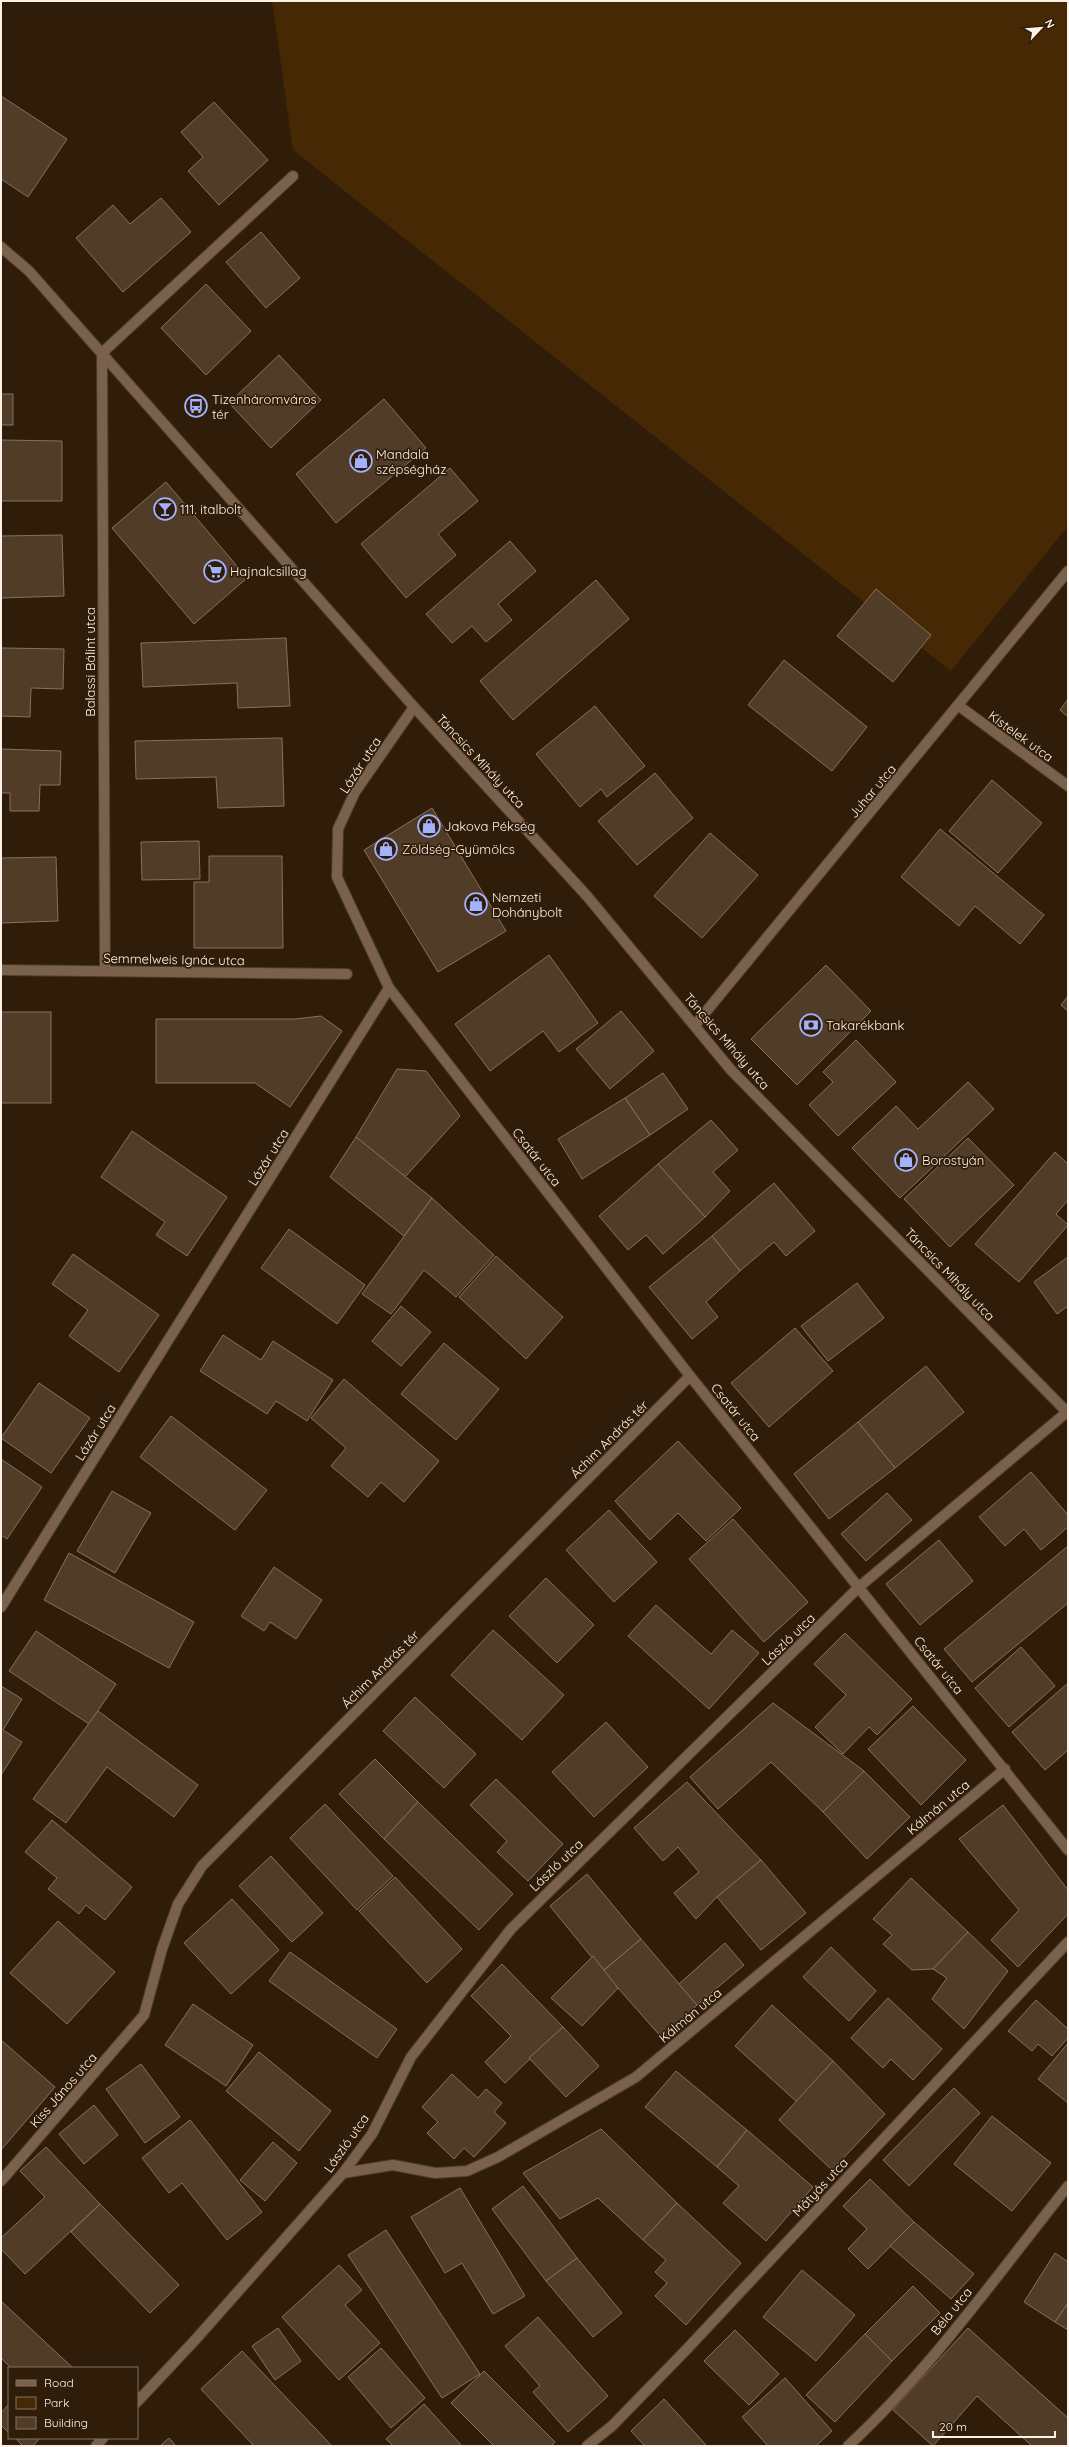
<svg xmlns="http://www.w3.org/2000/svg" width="1069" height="2447" font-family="Quicksand,sans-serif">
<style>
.green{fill:#472804}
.building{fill:#513c28;stroke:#88715b}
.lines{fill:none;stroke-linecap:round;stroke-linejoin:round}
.minor-casing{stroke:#4d3b28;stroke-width:12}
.minor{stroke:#79614b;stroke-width:10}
.labels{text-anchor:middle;stroke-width:3.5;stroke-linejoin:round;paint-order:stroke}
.poi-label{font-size:13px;fill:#fdf2e8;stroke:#301d09;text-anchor:start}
.street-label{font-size:13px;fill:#fdf2e8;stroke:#301d09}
</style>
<rect width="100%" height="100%" fill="#301d09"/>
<polygon class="green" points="272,1 1068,1 1068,526 951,671 293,150"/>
<g class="building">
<polygon points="1,96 67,139 28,197 1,179"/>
<polygon points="214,102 268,160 219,205 188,171 203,157 181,132"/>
<polygon points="161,198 191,232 123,292 76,238 113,205 130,224"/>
<polygon points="261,232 300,278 266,308 226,262"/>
<polygon points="206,284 251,331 206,375 161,328"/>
<polygon points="279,355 321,400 271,448 229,403"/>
<rect x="1" y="394" width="12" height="31"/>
<polygon points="384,399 426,448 336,523 296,474"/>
<polygon points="1,440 62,441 62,501 1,501"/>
<polygon points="450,468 478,501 438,534 456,555 406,598 361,544"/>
<polygon points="166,482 247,578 194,624 112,528"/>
<polygon points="62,535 64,596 1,598 1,536"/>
<polygon points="510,541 536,571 498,604 512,620 486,642 472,626 452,643 426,614"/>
<polygon points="596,580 629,619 513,720 480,681"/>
<polygon points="876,589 931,635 893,682 837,636"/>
<polygon points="286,638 290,706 238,708 237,683 143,687 141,643"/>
<polygon points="1,648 64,649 63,689 31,688 30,717 1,716"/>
<polygon points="784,660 867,727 832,771 748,705"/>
<polygon points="1068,699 1068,717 1060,710"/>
<polygon points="595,706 645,766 607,797 601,789 580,807 536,754"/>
<polygon points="282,738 284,806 218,808 216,777 136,779 135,741"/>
<polygon points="1,749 61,751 60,785 40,785 39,811 10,811 10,793 1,793"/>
<polygon points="655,773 693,818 637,865 598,821"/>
<polygon points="992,780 1042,823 998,873 949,831"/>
<polygon points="432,808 506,931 438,972 364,850"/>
<polygon points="940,829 1044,915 1020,944 975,906 959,926 901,877"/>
<polygon points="710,833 758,875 702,938 654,896"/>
<polygon points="199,841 200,879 142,880 141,842"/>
<polygon points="209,856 282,856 283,948 194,948 194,882 209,882"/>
<polygon points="56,857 58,921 1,923 1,858"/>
<polygon points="549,955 598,1023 559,1052 543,1031 490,1071 455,1024"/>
<polygon points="826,965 871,1011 797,1085 751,1039"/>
<polygon points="1068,996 1068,1011 1061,1005"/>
<polygon points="621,1011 654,1051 610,1089 576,1049"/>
<rect x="1" y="1012" width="50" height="91"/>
<polygon points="321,1016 342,1031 290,1107 255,1083 156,1083 156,1019 295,1019"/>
<polygon points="856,1040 896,1082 838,1136 809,1105 833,1082 823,1072"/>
<polygon points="397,1069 426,1071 460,1116 405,1177 356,1137"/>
<polygon points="663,1073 688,1109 650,1135 625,1098"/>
<polygon points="968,1082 994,1109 900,1198 852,1148 896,1106 918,1129"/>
<polygon points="625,1098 650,1135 582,1179 558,1139"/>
<polygon points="711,1120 738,1150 713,1172 730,1191 705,1217 658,1164"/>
<polygon points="132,1131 227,1197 187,1256 156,1235 165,1222 101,1177"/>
<polygon points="356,1137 432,1198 404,1236 330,1177"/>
<polygon points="968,1138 1014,1185 950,1247 904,1199"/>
<polygon points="1055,1152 1068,1164 1068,1200 1056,1214 1068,1225 1019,1282 975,1244"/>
<polygon points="658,1164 705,1217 663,1254 646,1235 628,1250 599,1216"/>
<polygon points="774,1183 815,1231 786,1256 774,1242 740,1271 712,1236"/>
<polygon points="432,1198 494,1255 456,1297 424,1270 391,1314 362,1294"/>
<polygon points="289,1229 365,1285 337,1324 261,1268"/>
<polygon points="712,1236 740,1271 706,1302 718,1317 692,1339 649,1287"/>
<polygon points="73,1254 159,1315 119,1372 69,1336 88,1310 52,1284"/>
<polygon points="496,1256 563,1317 526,1359 459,1297"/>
<polygon points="1068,1257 1068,1306 1057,1314 1034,1282"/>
<polygon points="857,1283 884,1318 828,1361 801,1326"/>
<polygon points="401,1306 431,1332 401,1366 372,1341"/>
<polygon points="795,1328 833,1371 769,1427 731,1383"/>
<polygon points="223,1335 261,1360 273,1341 333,1380 307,1421 276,1401 267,1414 200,1371"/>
<polygon points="444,1343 499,1389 456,1440 401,1394"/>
<polygon points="926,1366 964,1412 895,1468 858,1422"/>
<polygon points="344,1379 439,1461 404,1502 381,1482 368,1497 331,1466 346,1448 311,1418"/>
<polygon points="39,1383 90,1418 51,1473 1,1438"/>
<polygon points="171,1416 267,1490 235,1530 140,1457"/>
<polygon points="858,1422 895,1468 829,1519 794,1474"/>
<polygon points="678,1441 741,1508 706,1541 678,1513 650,1540 615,1501"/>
<polygon points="1,1459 42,1487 7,1539 1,1535"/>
<polygon points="1031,1472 1068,1515 1068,1527 1041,1550 1024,1529 1005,1546 979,1517"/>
<polygon points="112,1491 151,1513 115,1573 77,1551"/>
<polygon points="887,1493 912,1520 866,1561 841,1534"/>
<polygon points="609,1510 657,1562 614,1602 566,1550"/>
<polygon points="733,1519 808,1602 764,1642 689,1559"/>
<polygon points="939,1540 973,1581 920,1625 886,1584"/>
<polygon points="1068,1546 1068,1603 972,1682 944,1649"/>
<polygon points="69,1553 194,1622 169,1668 44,1600"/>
<polygon points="274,1567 322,1600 296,1639 270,1622 264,1631 241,1616"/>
<polygon points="546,1578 594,1625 557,1663 509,1616"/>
<polygon points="656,1605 711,1654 732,1630 759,1653 709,1709 628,1636"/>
<polygon points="493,1630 564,1695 522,1740 451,1675"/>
<polygon points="36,1631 116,1684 89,1724 9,1671"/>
<polygon points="845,1633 912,1699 877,1735 869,1727 843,1754 815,1727 846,1695 814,1664"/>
<polygon points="1021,1647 1055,1686 1009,1727 975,1688"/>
<polygon points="1068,1683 1068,1750 1045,1770 1012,1732"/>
<polygon points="1,1686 22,1699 3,1730 22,1742 1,1775"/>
<polygon points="415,1697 476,1754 444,1788 383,1731"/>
<polygon points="773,1703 864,1771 823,1812 771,1762 718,1809 690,1777"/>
<polygon points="913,1706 966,1760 921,1805 868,1749"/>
<polygon points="98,1711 198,1785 174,1817 107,1767 66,1823 33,1799"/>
<polygon points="606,1722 648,1767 594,1817 552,1772"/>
<polygon points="375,1759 418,1802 384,1839 339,1794"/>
<polygon points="864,1771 910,1817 867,1859 823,1812"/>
<polygon points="496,1779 563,1844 528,1881 497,1852 507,1841 470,1805"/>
<polygon points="687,1782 761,1860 717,1897 696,1919 674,1893 699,1872 678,1847 663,1861 634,1828"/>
<polygon points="418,1802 513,1894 479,1930 384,1839"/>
<polygon points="325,1804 393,1876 357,1910 290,1838"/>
<polygon points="1003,1805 1068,1890 1068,1914 1018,1967 991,1940 1019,1910 959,1839"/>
<polygon points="52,1820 132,1887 105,1920 86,1905 79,1914 48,1889 57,1878 25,1852"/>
<polygon points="271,1856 323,1913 292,1942 239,1886"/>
<polygon points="761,1860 806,1913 761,1950 717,1897"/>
<polygon points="587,1874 641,1939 603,1971 550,1906"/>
<polygon points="395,1877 462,1949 427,1983 359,1911"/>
<polygon points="911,1878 968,1932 933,1969 912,1970 883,1944 892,1935 873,1919"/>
<polygon points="232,1899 279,1950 231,1994 184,1943"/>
<polygon points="58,1921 115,1972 67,2024 10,1973"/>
<polygon points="968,1932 1008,1971 964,2029 932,1999 947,1978 933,1969"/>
<polygon points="641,1939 697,2005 663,2039 603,1971"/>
<polygon points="725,1943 744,1965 697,2005 679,1984"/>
<polygon points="831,1947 876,1991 849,2021 803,1977"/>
<polygon points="290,1952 397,2029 377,2058 269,1981"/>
<polygon points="593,1956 618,1988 582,2026 551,1998"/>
<polygon points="502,1964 563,2027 505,2083 485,2062 511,2036 471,1996"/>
<polygon points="888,1998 942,2049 913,2080 891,2059 883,2068 851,2038"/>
<polygon points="1036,2000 1068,2029 1068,2038 1052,2056 1038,2044 1032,2051 1008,2031"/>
<polygon points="193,2004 253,2045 226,2086 165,2045"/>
<polygon points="772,2005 833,2061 797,2102 735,2046"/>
<polygon points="563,2027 599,2066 566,2097 529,2058"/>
<polygon points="1,2040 55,2087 1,2150"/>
<polygon points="1068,2043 1068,2103 1038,2079"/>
<polygon points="259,2052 331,2111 299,2151 226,2091"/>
<polygon points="833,2061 885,2114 832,2170 779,2120"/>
<polygon points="141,2064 180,2117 145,2143 106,2089"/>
<polygon points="676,2071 747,2130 717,2167 645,2107"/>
<polygon points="452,2074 478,2098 486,2089 502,2103 494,2112 506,2123 474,2157 464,2148 454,2159 427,2133 438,2122 422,2107"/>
<polygon points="954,2088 980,2113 909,2186 883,2160"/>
<polygon points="94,2105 118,2135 84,2164 59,2134"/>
<polygon points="992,2116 1051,2163 1012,2211 954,2164"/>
<polygon points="190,2120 262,2212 227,2240 182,2183 169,2193 142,2158"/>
<polygon points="601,2129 677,2203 643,2240 598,2198 560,2219 523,2173"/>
<polygon points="747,2130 813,2187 766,2241 723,2203 739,2186 717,2167"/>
<polygon points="273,2142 297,2163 265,2201 240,2180"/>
<polygon points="46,2147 100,2204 25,2274 1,2249 1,2238 45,2197 20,2171"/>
<polygon points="870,2179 914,2222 868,2269 848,2249 867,2229 843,2206"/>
<polygon points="523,2186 577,2258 546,2281 492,2209"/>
<polygon points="460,2188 525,2296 493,2314 462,2263 445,2273 411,2217"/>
<polygon points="677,2203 741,2263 686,2325 655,2296 667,2283 655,2272 666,2260 643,2240"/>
<polygon points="100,2204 179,2285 150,2313 71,2232"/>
<polygon points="914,2222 974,2274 951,2299 890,2246"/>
<polygon points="386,2230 480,2374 442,2398 348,2255"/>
<polygon points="1055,2253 1068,2262 1068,2303 1055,2322 1024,2302"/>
<polygon points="577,2258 622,2313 593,2337 546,2281"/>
<polygon points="339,2265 362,2290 345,2305 380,2343 339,2380 282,2317"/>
<polygon points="802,2270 855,2315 816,2361 763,2317"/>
<polygon points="913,2286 940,2313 892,2361 865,2334"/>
<polygon points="1,2301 73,2368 11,2368 1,2358"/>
<polygon points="1068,2303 1068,2330 1055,2322"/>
<polygon points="538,2317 608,2396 568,2432 533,2392 540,2386 505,2346"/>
<polygon points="278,2328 301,2361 275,2380 252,2346"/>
<polygon points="968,2328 1068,2418 1068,2446 1032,2446 977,2396 933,2446 893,2410"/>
<polygon points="735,2330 779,2374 749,2405 704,2361"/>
<polygon points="865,2334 892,2361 835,2422 806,2395"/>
<polygon points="381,2348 425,2398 391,2428 348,2377"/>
<polygon points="242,2351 332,2446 254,2446 201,2389"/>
<polygon points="484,2371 555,2442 551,2446 494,2446 451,2403"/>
<polygon points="785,2378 832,2431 816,2446 768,2446 742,2417"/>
<polygon points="664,2399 707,2446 645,2446 631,2431"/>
<polygon points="9,2404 9,2433 1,2425 1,2413"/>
<polygon points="424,2404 462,2446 393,2446 386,2439"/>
<polygon points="15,2438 40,2438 33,2446 23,2446"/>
<polygon points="169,2438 176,2446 160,2446"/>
</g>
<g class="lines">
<g class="minor-casing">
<g id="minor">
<polyline points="1,247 29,271 414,707 587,896 731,1070 1068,1413"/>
<polyline points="959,706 1068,786"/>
<polyline points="414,707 355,792 338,829 337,877 389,988 690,1376 1068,1850"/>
<polyline points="1,970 347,974"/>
<polyline points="105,971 102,353 293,176"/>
<polyline points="695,1025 1068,571"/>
<polyline points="1,1607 389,988"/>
<polyline points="343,2173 393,2165 435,2173 467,2171 498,2157 636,2077 1005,1769"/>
<polyline points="1,2181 144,2015 162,1949 178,1904 202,1866 690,1376"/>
<polyline points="137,2402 196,2339 343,2173 372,2134 411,2057 511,1929 859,1587 1067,1412"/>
<polyline points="96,2446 103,2438"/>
<polyline points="587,2446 612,2426 686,2350 1068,1942"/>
<path d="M848,2446C931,2369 997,2275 1068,2186"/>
</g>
</g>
<use href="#minor" class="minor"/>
</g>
<defs>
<g id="bus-ring" transform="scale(1.15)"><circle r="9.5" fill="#301d09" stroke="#a2b2fd" stroke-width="1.5"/><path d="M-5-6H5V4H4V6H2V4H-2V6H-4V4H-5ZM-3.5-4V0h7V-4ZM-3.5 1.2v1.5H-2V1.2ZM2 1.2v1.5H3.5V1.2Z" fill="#a2b2fd"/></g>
<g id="shop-ring" transform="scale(1.15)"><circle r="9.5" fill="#301d09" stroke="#a2b2fd" stroke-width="1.5"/><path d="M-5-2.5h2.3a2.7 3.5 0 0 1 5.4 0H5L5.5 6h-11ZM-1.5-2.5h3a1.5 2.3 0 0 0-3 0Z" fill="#a2b2fd"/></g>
<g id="bar-ring" transform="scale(1.15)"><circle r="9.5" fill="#301d09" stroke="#a2b2fd" stroke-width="1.5"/><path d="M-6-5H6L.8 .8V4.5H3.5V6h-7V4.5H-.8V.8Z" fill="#a2b2fd"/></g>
<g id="supermarket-ring" transform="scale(1.15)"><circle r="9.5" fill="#301d09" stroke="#a2b2fd" stroke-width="1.5"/><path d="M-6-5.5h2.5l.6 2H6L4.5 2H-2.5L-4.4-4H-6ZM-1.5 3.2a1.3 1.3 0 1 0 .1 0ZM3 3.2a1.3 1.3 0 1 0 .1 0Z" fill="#a2b2fd"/></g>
<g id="bank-ring" transform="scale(1.15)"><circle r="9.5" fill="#301d09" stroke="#a2b2fd" stroke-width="1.5"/><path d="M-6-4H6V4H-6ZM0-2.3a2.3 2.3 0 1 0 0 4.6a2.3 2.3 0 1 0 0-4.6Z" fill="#a2b2fd"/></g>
</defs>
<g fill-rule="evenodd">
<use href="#bus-ring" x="196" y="406"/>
<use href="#shop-ring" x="361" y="461"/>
<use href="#bar-ring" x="165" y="509"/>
<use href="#supermarket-ring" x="215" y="571"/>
<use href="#shop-ring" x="429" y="826"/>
<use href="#shop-ring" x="386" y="849"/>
<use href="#shop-ring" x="476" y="904"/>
<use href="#bank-ring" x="811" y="1025"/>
<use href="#shop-ring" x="906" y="1160"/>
</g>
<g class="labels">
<g class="poi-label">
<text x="212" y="404">Tizenháromváros<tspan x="212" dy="15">tér</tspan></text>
<text x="376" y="459">Mandala<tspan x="376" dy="15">szépségház</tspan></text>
<text x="180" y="514">111. italbolt</text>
<text x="230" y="576">Hajnalcsillag</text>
<text x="444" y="831">Jakova Pékség</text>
<text x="402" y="854">Zöldség-Gyümölcs</text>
<text x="492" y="902">Nemzeti<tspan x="492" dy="15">Dohánybolt</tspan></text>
<text x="826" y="1030">Takarékbank</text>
<text x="922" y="1165">Borostyán</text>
</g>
<g class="street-label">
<text transform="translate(90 662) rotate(-90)" y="5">Balassi Bálint utca</text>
<text transform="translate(1021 736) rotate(36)" y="5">Kistelek utca</text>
<text transform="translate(481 761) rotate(47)" y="5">Táncsics Mihály utca</text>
<text transform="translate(360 765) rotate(-57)" y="5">Lázár utca</text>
<text transform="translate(872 791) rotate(-50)" y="5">Juhar utca</text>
<text transform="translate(174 959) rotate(1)" y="5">Semmelweis Ignác utca</text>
<text transform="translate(727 1041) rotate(49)" y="5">Táncsics Mihály utca</text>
<text transform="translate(268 1157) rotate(-58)" y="5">Lázár utca</text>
<text transform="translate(537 1157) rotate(52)" y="5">Csatár utca</text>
<text transform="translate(950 1274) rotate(46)" y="5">Táncsics Mihály utca</text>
<text transform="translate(736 1412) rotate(51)" y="5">Csatár utca</text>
<text transform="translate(95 1432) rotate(-58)" y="5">Lázár utca</text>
<text transform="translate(609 1439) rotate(-45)" y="5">Áchim András tér</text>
<text transform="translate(788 1639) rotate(-44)" y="5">László utca</text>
<text transform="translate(939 1665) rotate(51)" y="5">Csatár utca</text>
<text transform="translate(380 1669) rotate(-45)" y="5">Áchim András tér</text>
<text transform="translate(938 1807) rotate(-40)" y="5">Kálmán utca</text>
<text transform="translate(556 1865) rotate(-44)" y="5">László utca</text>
<text transform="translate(690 2015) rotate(-40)" y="5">Kálmán utca</text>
<text transform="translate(63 2090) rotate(-49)" y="5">Kiss János utca</text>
<text transform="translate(346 2143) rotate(-55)" y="5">László utca</text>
<text transform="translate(820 2187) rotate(-47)" y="5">Mátyás utca</text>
<text transform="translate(951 2311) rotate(-51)" y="5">Béla utca</text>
</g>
</g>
<rect width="1069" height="2447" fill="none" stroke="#fdf2e8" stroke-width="4"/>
<rect x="8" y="2367" width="130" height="72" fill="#301d09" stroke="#827262"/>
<rect x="16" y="2380" width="20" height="6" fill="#79614b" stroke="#827262"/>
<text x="44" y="2387" font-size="12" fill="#fdf2e8">Road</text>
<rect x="16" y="2397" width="20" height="12" fill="#472804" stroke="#827262"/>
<text x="44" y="2407" font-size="12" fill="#fdf2e8">Park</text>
<rect x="16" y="2417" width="20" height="12" fill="#513c28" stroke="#827262"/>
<text x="44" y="2427" font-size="12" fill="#fdf2e8">Building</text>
<g transform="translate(1041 28) rotate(64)" stroke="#301d09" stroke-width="3" paint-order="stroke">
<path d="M0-3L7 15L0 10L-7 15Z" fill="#fdf2e8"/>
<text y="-6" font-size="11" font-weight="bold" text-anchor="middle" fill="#fdf2e8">N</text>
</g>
<path d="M933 2431v6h122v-6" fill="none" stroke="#fdf2e8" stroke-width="2"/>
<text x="939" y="2431" font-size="12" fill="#fdf2e8" stroke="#301d09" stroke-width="3" paint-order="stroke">20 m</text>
</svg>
